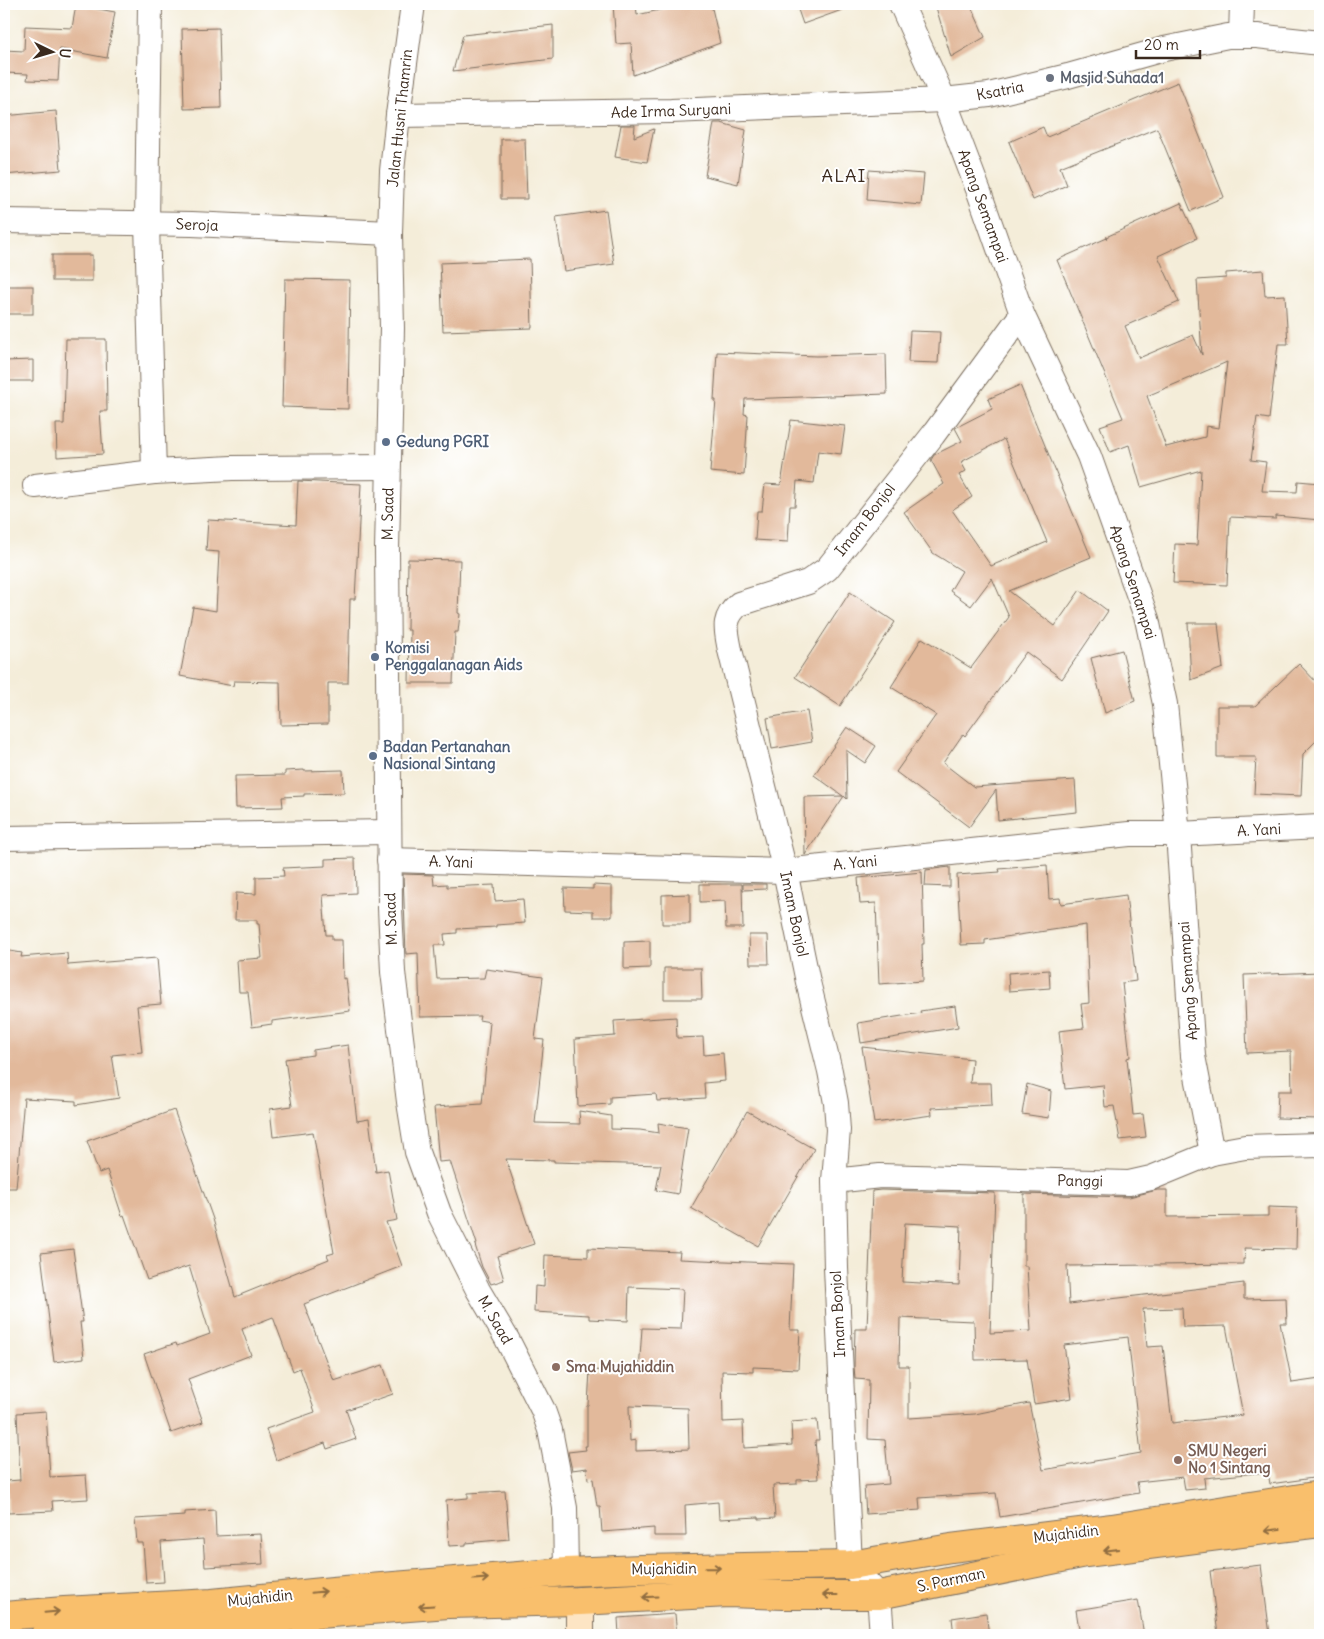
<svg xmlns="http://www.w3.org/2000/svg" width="1324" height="1639" font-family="Delius,sans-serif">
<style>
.building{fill:#e2b99b;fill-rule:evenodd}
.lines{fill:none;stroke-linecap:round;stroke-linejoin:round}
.street-casing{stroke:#7c6e5f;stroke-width:26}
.secondary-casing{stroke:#7c6e5f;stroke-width:30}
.primary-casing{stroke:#7c6e5f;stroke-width:30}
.street{stroke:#fff;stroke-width:24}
.secondary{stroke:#fde5c4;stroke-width:28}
.primary{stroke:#f9bf6c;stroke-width:28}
.oneway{stroke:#906d41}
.worship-dot{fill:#6b7280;stroke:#fff;stroke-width:2}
.service-dot{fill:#5c6f8a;stroke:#fff;stroke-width:2}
.education-dot{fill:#8d6e63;stroke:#fff;stroke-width:2}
.labels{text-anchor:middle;stroke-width:4;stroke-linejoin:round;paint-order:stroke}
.worship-label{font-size:15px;font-weight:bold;fill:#5b616d;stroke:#fff;text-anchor:start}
.street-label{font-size:15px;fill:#3b2a1e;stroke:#fff}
.service-label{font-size:15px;font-weight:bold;fill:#4e5e75;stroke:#fff;text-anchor:start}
.education-label{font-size:15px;font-weight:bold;fill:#785e54;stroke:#fff;text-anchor:start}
.quarter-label{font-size:18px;letter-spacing:1px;fill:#3b2a1e;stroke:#fff}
</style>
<rect width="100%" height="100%" fill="#fff"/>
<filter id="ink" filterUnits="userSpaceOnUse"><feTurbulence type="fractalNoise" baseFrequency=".02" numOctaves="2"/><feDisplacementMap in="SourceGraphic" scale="10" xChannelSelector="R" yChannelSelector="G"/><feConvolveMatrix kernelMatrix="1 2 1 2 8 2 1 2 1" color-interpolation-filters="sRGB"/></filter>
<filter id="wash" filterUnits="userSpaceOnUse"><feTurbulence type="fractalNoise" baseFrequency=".0096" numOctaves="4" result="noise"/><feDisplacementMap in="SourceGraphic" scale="20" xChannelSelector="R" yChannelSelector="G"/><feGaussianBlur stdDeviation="1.12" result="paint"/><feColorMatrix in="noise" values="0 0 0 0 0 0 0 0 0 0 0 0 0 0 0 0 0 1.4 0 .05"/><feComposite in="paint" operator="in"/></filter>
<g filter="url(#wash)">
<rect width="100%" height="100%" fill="#f4edd9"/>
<g id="blocks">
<g class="building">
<polygon points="613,4 636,4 637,15 687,4 711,4 720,43 633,75 631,43 616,44"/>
<polygon points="796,4 852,4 853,6 803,24"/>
<polygon points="935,4 970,4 985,37 951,57"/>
<polygon points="76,5 115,12 107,58 60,49 58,81 27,80 28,74 4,73 4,50 24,51 25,26 72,28"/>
<polygon points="553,25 553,59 453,71 463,35"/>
<polygon points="219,28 221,108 184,109 182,29"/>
<polygon points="1178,82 1224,197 1191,211 1157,128 1060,167 1067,185 1033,200 1009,142 1043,127 1047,137"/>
<polygon points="56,111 61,170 4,175 4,116"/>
<polygon points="714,123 721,123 746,130 738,184 705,176"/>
<polygon points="621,125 635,125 634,137 654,129 647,162 615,157"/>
<polygon points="501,139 525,139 527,199 501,199"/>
<polygon points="869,170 924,174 921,205 867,200"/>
<path d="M1181,203L1197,238L1158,256L1179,302L1125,326L1139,358L1193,335L1202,355L1197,280L1226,278V273L1263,270L1265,296L1285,295L1288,344H1278L1269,419L1257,417L1251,460L1266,462L1262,491L1297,492L1298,481L1320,483V520L1276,516V519L1230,517L1227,585L1173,583L1175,544L1197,545L1201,470L1141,487L1129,445L1110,452L1100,426L1123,418L1057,260L1107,238L1106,237ZM1227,362L1219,428L1206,426L1205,437L1166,447L1147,396Z"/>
<polygon points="606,210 614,264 564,271 556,217"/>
<rect x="52" y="255" width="40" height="26"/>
<polygon points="530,259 532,328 443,331 440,263"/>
<polygon points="285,279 350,280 348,409 282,407"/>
<rect x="4" y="286" width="29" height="28"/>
<polygon points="910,331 940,332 938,363 908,362"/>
<polygon points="66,339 106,339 107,411 100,411 103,454 57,457 56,424 64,424"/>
<polygon points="717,352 817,356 886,354 887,394 745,399 744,414 748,415 744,475 710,472 716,400 714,400"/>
<polygon points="33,360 33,381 4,381 4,361"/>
<path d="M1020,385L1091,557L1009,591L1055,626L1080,590L1108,611L1062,679L1026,652L965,736L963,734L943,763L974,787L1075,780L1077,812L998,820L996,790L969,827L896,772L936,715L891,687L922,638L971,668L1009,617L992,578L971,606L950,591L962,571L933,553L904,512L944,484L931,460L934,455L962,441L955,428L992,409L988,399ZM1004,439L1047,542L991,566L952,510L972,497L959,475L966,471L961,462Z"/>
<polygon points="791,420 845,426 841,454 818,451 814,483 797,481 795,506 790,506 788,542 755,540 757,511 762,511 765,484 781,485"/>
<polygon points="298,481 361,484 355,599 350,599 348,683 328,683 328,724 281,725 280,682 234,681 233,686 180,676 193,607 216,611 219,552 206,551 208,520 296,525"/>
<polygon points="408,559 460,560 458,613 460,614 458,632 455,632 453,683 409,683 410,630 407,630"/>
<polygon points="850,592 895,622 840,706 795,677"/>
<polygon points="1188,623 1218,623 1223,668 1191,680"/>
<polygon points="1122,650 1135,701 1105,713 1091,658"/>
<polygon points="1299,664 1320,686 1320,737 1303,754 1301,796 1254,794 1256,757 1217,757 1217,706 1255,706"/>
<polygon points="807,711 812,742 772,749 767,718"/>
<polygon points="847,727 876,746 865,763 846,750 847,799 844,796 805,855 804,797 843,796 814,775"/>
<polygon points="304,770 304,771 343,770 344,793 304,794 304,796 282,797 283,807 236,808 235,776 285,775 285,771"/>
<polygon points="355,858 356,893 323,895 326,935 332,935 332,940 342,940 343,979 346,978 350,1011 272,1021 272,1024 252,1027 248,992 239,992 237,960 262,958 259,924 257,924 257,920 235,920 236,893 256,894 256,877 284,876 283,868 325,866 325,859"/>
<polygon points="1047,865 1049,899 1060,898 1061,904 1126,895 1136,981 1122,983 1130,1057 1127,1058 1133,1115 1143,1114 1146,1137 1120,1140 1114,1106 1105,1107 1103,1085 1065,1089 1059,1031 1084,1028 1081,1004 1089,1003 1086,925 985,940 985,944 961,945 957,875 1000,872 999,869"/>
<polygon points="950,867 950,887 925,886 926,870"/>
<polygon points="922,872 924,944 922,944 923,981 879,984 876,903 860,904 858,878"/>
<polygon points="403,874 433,875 434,885 447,884 447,887 494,885 495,901 523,899 525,923 496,925 496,927 457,929 457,933 444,934 445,945 434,945 437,979 484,978 486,969 543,977 535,1039 544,1040 535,1123 580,1124 579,1111 611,1116 611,1129 640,1130 659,1133 658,1123 688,1128 678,1194 656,1190 661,1165 554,1162 554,1160 506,1159 534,1244 497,1256 504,1280 491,1284 482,1267 475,1245 477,1244 450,1161 439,1162 434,1107 482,1104 490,1022 479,1020 480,1016 420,1017 418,953 406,954"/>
<polygon points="700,884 742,884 743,928 726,928 725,901 700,902"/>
<polygon points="743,884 766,884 766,889 743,890"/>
<polygon points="593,885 612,886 612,917 593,917 593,911 565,910 564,888 593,889"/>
<polygon points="690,894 690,924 662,924 662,895"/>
<polygon points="749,935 768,935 769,964 750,964"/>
<polygon points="650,941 650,968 624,969 624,942"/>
<polygon points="4,950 22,953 21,957 67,953 68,965 157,958 161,1004 137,1006 142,1052 112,1055 119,1098 76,1105 76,1101 24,1098 16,1188 4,1188"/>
<polygon points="664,968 701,968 702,999 664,999"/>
<polygon points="1049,970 1050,988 1009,991 1008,973"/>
<polygon points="1320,972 1320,1119 1277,1118 1278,1091 1292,1091 1291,1051 1247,1053 1244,975"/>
<polygon points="955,1006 958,1027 861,1043 858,1023 921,1013 920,1011"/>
<polygon points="676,1017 677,1038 703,1037 704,1055 723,1053 725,1081 704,1083 705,1098 657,1101 656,1094 610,1097 610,1104 578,1106 575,1039 615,1036 614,1021"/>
<polygon points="348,1045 357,1121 369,1119 376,1172 388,1170 397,1220 386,1222 402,1266 304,1304 334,1381 383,1365 393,1394 346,1410 356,1439 327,1449 325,1443 276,1460 266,1429 315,1412 300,1368 293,1371 273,1317 242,1329 251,1355 188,1379 203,1422 171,1433 144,1354 176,1343 177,1346 210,1334 189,1266 147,1280 124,1215 122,1216 107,1170 99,1173 87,1141 174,1110 213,1219 235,1297 329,1259 327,1255 334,1253 313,1132 273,1137 270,1109 292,1106 285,1059 313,1055 313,1050"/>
<polygon points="862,1047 972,1059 970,1083 991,1083 992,1105 931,1108 932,1115 874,1123"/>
<polygon points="1027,1084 1051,1091 1049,1118 1022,1114"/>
<polygon points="747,1111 814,1149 758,1246 691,1208"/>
<path d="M881,1190L995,1193L990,1333L1031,1331L1027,1266H1024V1194L1129,1197L1157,1190H1167V1217L1268,1216V1207L1297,1208L1296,1249L1244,1248L1245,1259H1243V1264L1067,1266L1069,1304L1244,1283V1299L1286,1298L1287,1323H1280L1292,1383L1320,1379V1477L1270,1484L1268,1472L1204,1478L1205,1488L1185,1490L1183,1477L1137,1482L1139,1493L1000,1517L996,1493L919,1498L920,1510L866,1514L864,1486L889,1484L885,1440L868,1439L869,1380L855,1379L854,1366L855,1329H867L872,1191ZM905,1223L961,1226L959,1285L902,1282ZM1182,1308L1183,1327L1226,1326L1243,1415L1172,1423L1163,1346L1147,1347L1143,1309ZM900,1318L974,1321L975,1360L1027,1359L1034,1404L1072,1398L1064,1345L1128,1337L1141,1453L1043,1470L1029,1403L975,1414L909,1418V1366H899Z"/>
<path d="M588,1248L680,1252L679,1259L793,1264L790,1330H800L798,1369L753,1367V1372L722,1371L723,1422L743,1421L744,1448L792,1445L791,1422L817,1420L819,1440H815L818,1479L797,1480V1484L773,1485L775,1518L759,1519V1517L719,1519L718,1502L685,1505L686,1536H654V1528L602,1532L600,1506H597L593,1479L588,1480L587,1468L572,1470L568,1452L586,1450L585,1446H587V1405H588L590,1370L639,1372L642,1328L681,1329L683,1289L629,1287L628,1321L589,1319V1315L534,1312L535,1286L544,1287L545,1255L588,1257ZM629,1406L688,1408L689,1449L636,1451V1440L630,1441Z"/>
<polygon points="73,1249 83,1322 80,1322 84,1358 54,1362 41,1253"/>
<polygon points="46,1411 50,1477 86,1475 88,1499 52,1501 53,1511 8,1513 7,1481 20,1480 17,1413"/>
<polygon points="505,1491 509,1539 466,1543 466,1545 449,1546 446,1500 468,1498 468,1493"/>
<polygon points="215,1510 216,1536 261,1534 263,1564 205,1567 203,1539 161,1542 164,1582 146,1583 143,1543 137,1543 135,1519 185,1516 185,1512"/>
<polygon points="1261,1565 1270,1635 1218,1635 1210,1571"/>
<polygon points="1138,1600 1144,1635 1080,1635 1076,1610"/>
<polygon points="986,1613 989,1635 954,1635 952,1618"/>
<polygon points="675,1614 677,1635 619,1635 618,1618"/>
</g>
</g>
</g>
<g filter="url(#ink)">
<use href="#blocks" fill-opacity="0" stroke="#7c6e5f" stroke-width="1"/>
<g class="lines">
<g class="street-casing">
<g id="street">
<polyline points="150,4 147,223 154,472 232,468 388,467"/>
<polyline points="413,4 398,115 392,171 390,233 392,328 387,550 390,908 393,972 409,1102 417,1152 439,1213 478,1290 507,1339 543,1410 550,1430 565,1508 566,1572"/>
<polyline points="901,4 944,100 979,192 1022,314 1089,456 1147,619 1165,704 1178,834 1193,1056 1212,1153"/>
<polyline points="1241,35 1242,4"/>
<polyline points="398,115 671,111 944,100 989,95 1068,76 1164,49 1228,36 1257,36 1320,43"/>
<polyline points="4,221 192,224 390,233"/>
<polyline points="35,486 154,472"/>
<polyline points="4,838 389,832"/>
<polyline points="389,860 785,871 1129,834 1178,834 1320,827"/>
<polyline points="834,1181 880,1176 1129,1183 1151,1178 1212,1153 1245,1147 1320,1145"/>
<path d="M882,1635L879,1595L850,1565L836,1268L834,1181L838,1130L836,1103L830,1071L808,982L785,871L730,650C726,629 722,619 739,604L808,582L827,569L933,435L1022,314"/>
</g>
</g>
<g class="secondary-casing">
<polyline id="secondary" points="580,1601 580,1635"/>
</g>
<g class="primary-casing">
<g id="primary">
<polyline points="4,1616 64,1611 212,1603 333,1591 566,1572 641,1569 850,1565 951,1548 1112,1528 1320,1495"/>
<polyline points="45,1635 206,1626 305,1615 448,1604 580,1601 728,1593 784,1595 879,1595 1086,1553 1320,1523"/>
</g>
</g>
<use href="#street" class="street"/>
<use href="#secondary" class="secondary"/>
<use href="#primary" class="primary"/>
</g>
<defs><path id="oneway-shaft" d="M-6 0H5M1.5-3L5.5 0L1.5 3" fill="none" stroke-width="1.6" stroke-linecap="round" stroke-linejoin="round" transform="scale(1.25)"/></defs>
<g class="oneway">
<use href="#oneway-shaft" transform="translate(1272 1530) rotate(173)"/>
<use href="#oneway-shaft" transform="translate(1111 1550) rotate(173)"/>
<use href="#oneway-shaft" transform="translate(713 1568) rotate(-1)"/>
<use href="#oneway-shaft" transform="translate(481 1579) rotate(-4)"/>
<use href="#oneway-shaft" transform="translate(319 1592) rotate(-6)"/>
<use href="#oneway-shaft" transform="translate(830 1595) rotate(180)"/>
<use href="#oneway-shaft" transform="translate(650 1597) rotate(177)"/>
<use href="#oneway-shaft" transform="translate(426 1606) rotate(176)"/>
<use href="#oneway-shaft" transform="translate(52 1612) rotate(-5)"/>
</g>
</g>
<circle class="worship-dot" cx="1050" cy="78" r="5"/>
<g class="service-dot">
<circle cx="386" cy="442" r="5"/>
<circle cx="375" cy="657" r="5"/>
<circle cx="373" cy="756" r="5"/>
</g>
<g class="education-dot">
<circle cx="556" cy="1367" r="5"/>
<circle cx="1178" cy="1460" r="5"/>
</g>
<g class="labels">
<g class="worship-label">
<text x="1060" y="83">Masjid Suhada1</text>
</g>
<g class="street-label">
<text transform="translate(1000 91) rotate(-11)" y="5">Ksatria</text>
<text transform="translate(671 111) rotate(-2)" y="5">Ade Irma Suryani</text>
<text transform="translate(400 118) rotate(-84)" y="5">Jalan Husni Thamrin</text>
<text transform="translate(983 206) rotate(70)" y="5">Apang Semampai</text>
<text transform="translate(197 225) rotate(2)" y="5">Seroja</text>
<text transform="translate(388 514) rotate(-89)" y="5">M. Saad</text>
<text transform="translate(865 520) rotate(-52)" y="5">Imam Bonjol</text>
<text transform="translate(1133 582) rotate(72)" y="5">Apang Semampai</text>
<text transform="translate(1259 830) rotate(-3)" y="5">A. Yani</text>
<text transform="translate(451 862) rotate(2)" y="5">A. Yani</text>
<text transform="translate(855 863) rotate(-6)" y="5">A. Yani</text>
<text transform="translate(794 914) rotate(78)" y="5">Imam Bonjol</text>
<text transform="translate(391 919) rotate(-92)" y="5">M. Saad</text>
<text transform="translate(1188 981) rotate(-94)" y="5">Apang Semampai</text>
<text transform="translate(1080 1181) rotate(1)" y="5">Panggi</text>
<text transform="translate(838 1314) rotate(-93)" y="5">Imam Bonjol</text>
<text transform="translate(495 1320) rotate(60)" y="5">M. Saad</text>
<text transform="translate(1066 1534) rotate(-7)" y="5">Mujahidin</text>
<text transform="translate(664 1569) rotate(-1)" y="5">Mujahidin</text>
<text transform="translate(951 1580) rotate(-12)" y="5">S. Parman</text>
<text transform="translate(260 1598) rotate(-6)" y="5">Mujahidin</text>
</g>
<g class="service-label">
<text x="396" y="447">Gedung PGRI</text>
<text x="385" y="653">Komisi<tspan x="385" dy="17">Penggalanagan Aids</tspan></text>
<text x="383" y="752">Badan Pertanahan<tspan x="383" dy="17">Nasional Sintang</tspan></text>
</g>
<g class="education-label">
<text x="566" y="1372">Sma Mujahiddin</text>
<text x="1188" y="1456">SMU Negeri<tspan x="1188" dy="17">No 1 Sintang</tspan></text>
</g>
<g class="quarter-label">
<text x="844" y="182">ALAI</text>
</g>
</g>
<rect width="1324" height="1639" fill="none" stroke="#fff" stroke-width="20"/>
<g transform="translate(52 52) rotate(95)" stroke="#ffffff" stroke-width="4" paint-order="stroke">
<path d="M0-4L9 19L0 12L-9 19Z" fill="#3b2a1e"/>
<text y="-8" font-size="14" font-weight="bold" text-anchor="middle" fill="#3b2a1e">U</text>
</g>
<path d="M1136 50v8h64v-8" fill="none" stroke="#3b2a1e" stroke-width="2.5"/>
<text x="1144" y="50" font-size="15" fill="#3b2a1e" stroke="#ffffff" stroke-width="4" paint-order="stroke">20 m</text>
</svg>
